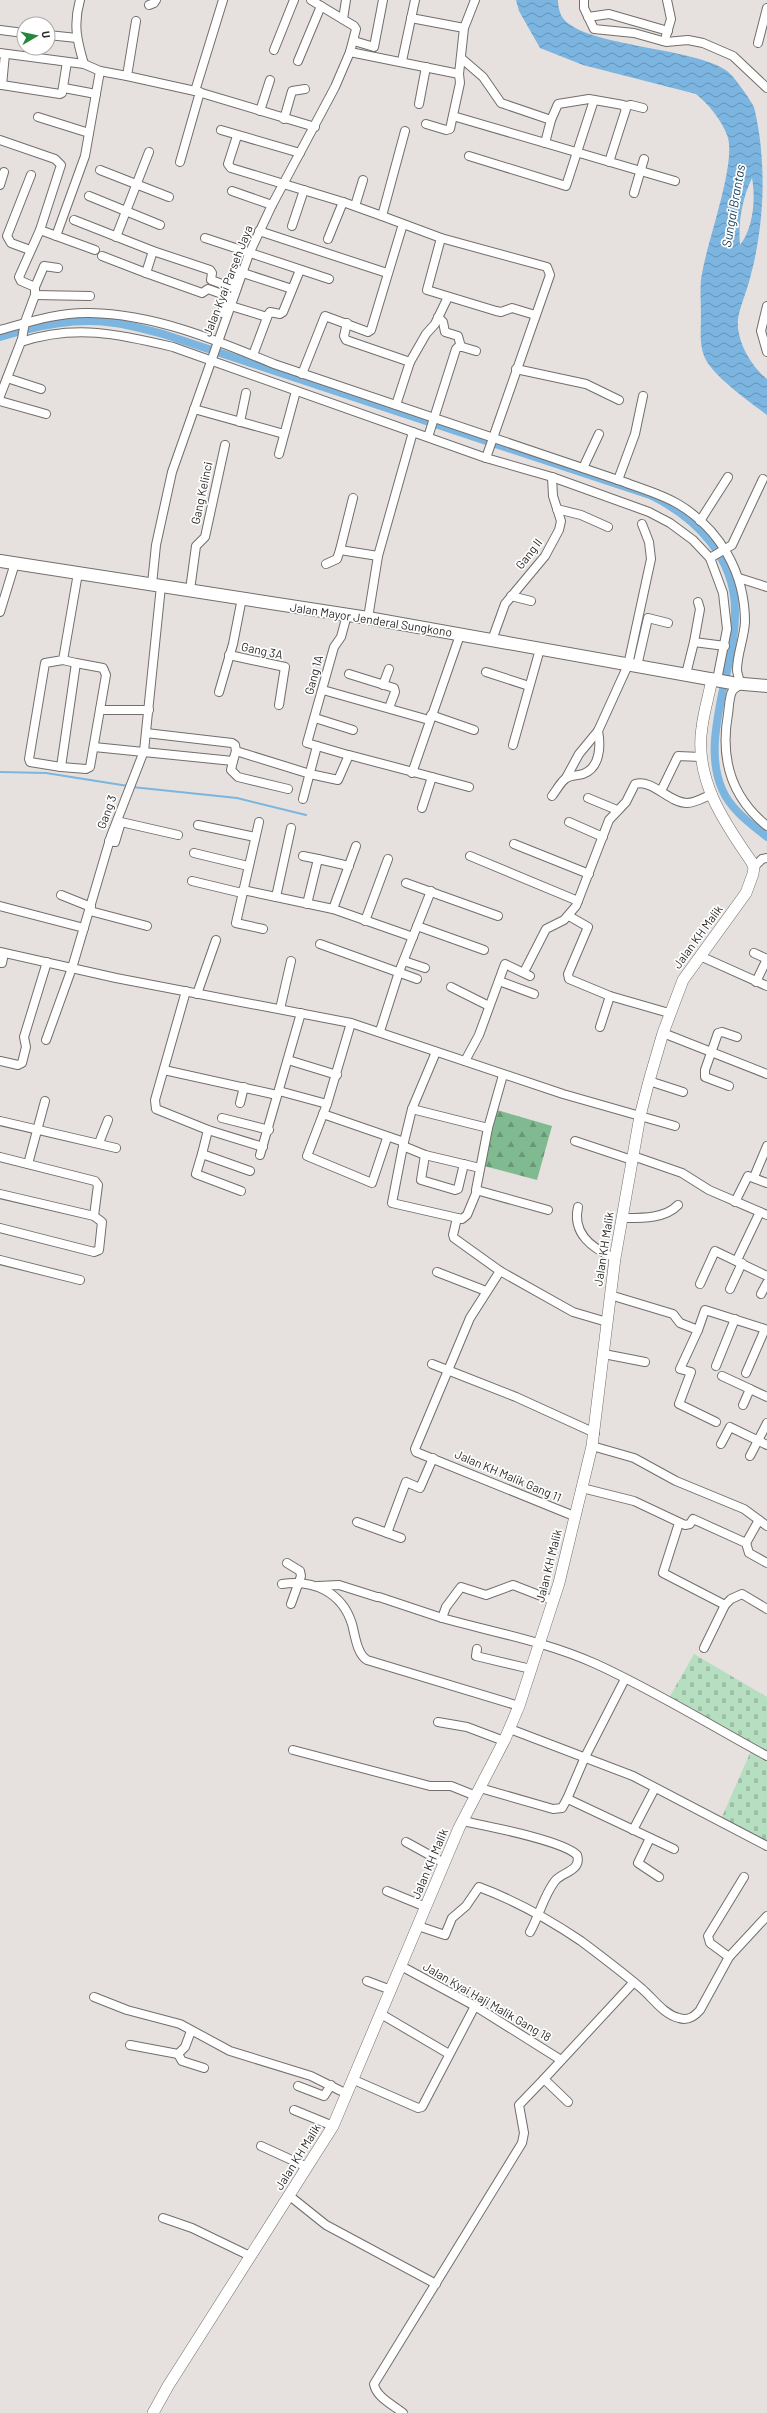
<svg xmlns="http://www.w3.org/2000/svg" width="767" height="2413" font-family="Barlow,sans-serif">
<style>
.forest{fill:url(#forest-firs)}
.cemetery{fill:url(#cemetery-stones)}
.water{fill:url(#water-waves);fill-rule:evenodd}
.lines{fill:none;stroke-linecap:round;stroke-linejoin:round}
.stream{stroke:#7bb5e0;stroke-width:2}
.canal{stroke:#7bb5e0;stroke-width:8}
.street-casing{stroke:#726e6b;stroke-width:10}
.secondary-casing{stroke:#726e6b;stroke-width:12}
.primary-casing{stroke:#726e6b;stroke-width:14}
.street{stroke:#fff;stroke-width:8}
.secondary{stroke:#fff;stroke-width:11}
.primary{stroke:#fff;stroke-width:12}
.labels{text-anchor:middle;stroke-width:3.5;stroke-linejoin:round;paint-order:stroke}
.street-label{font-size:12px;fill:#2c2a29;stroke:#fff}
.water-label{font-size:13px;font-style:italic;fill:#113e5b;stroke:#fff}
</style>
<defs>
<pattern id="forest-firs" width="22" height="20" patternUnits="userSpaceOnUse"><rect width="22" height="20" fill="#80ba90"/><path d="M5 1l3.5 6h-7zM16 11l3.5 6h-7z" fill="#699776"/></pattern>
<pattern id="cemetery-stones" width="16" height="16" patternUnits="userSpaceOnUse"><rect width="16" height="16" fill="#b6dec0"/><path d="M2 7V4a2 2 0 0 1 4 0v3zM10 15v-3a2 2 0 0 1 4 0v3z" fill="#9dbfa5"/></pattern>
<pattern id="water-waves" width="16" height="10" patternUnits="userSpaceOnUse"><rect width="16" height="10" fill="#7bb5e0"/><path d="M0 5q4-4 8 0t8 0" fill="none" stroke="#6593b6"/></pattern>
</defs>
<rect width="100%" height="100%" fill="#e6e1de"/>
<polygon class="forest" points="497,1110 552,1126 537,1180 484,1166"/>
<g class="cemetery">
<polygon points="694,1654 767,1697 767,1752 669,1698"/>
<polygon points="751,1751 767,1759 767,1844 721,1819"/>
</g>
<path class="water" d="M516,0H558C558,4 559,11 561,15C577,47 693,46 727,71C734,76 750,99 754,107C767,160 765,224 750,278C747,291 740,306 738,319C736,341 751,366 767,379V415C750,402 714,377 705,358C699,345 701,330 701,316C701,304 700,292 701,280C705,246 738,162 727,135C721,119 709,105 696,94L583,65L540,48L519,11ZM752,178C756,199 753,229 740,245C738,222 742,199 752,178Z"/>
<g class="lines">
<g class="stream">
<polyline points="0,772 46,773 128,786"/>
<polyline points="132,787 237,798 306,815"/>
</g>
<path class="canal" d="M0,337C37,326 76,317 115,323C131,325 147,330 163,334L650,495C696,517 736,558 735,613C735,640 728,667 722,694C716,725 709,759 722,789C730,809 751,824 767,837"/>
<g class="street-casing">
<g id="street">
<polyline points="584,0 584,8 594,29 634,33 666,42 688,40 703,43 733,56 767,88"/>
<polyline points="149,5 154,3 156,0"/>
<polyline points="588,17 609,14 668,31"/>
<polyline points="411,18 464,28 459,74"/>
<polyline points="343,19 346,0"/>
<polyline points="136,21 127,76 195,91 315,127"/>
<polyline points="464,28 475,0"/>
<polyline points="0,30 24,33"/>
<polyline points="48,35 77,38"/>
<polyline points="666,36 671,19 667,0"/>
<polyline points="354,41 374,47 383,0"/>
<polyline points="758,43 767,8"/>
<polyline points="274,50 294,0"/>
<polyline points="350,52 459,74 460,83 450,129 446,130 426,124"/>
<path d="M0,53L84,64C77,41 73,24 80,0"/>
<polyline points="461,58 483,77 501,103 551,120"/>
<polyline points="298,61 321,6"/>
<polyline points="402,61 415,0"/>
<polyline points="84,64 100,71 127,76"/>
<polyline points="0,85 2,85 5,54"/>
<polyline points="2,85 60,94 62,93 67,62"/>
<polyline points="64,88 96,94"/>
<polyline points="195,91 223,0"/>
<polyline points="419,104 426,67"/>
<polyline points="626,106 631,105 643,108"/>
<polyline points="260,111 270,80"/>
<polyline points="453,116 675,181"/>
<polyline points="38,117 89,133"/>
<polyline points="284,119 292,91 305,89"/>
<polyline points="221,130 300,153"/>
<polyline points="237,136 228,164 231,168 343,202 382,216 405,131"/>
<polyline points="0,140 55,159 61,165 40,230 19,277 21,281 35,287 35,295 25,322 22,339 0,396"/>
<polyline points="545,143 551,120 558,104 589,99 623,105 626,109 609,162"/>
<polyline points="469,156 566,186 594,100"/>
<polyline points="180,162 200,92"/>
<polyline points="100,170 169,197"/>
<polyline points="0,185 4,172"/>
<polyline points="232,191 272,205"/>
<polyline points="634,193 644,159"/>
<polyline points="89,196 160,225"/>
<polyline points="355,206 363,180"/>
<polyline points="382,216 441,238 547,267 550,275 486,458"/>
<polyline points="74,220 153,251 210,270 212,273 211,280 236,289"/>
<polyline points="292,226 304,190"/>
<polyline points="40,230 95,250"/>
<polyline points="259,231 387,273"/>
<polyline points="56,236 85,156 100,71"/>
<polyline points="116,237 149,152"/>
<polyline points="205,238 329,279"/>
<polyline points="441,238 427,290 496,311 501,312 512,308 535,315"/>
<polyline points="328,239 343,202"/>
<polyline points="30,250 11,243 7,236 31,175"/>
<polyline points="153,251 146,273 202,293 208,289 233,298"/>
<polyline points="102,256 146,273"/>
<polyline points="243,273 292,289"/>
<polyline points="35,287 44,266 58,268"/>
<polyline points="231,287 237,269"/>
<polyline points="35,295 90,296"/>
<polyline points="231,306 267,317"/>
<polyline points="767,306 761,331 767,352"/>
<polyline points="222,313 228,296"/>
<polyline points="438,317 443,322 445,332 458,336 461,347"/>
<polyline points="347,323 344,336 346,340 410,362"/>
<path d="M0,330C29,322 59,312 90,313C154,314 216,340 274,364L624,482C642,489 661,494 678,504C720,529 745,573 745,622C744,639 737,654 737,670C737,674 740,679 740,684C738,687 735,688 733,690C729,695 729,708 728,714C720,759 731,797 767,826"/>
<path d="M21,342C75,324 119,334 173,347L486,458L552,477L649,512L670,523L693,540L710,558L723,593L727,629L717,680"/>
<polyline points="253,355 268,315 270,312 280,314 283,312 300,270"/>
<polyline points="516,369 586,384 619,400"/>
<polyline points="302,374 325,316 368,332 371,330 403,224"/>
<polyline points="7,378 41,389"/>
<polyline points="0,401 46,414"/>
<polyline points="396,405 410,362 426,334 435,324 448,297"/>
<polyline points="194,409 284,434"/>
<polyline points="240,422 246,393"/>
<polyline points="428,437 456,349 459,346 476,351"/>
<polyline points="279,454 296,391"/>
<polyline points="583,468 599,434"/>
<polyline points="618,480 635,434 643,396"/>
<polyline points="353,498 340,550 378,556"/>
<polyline points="557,509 581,515 608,527"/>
<polyline points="700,521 728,477"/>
<polyline points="710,558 732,545 763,479"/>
<polyline points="326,564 337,559 340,550"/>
<polyline points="739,578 767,587"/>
<polyline points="152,584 156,545 172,472 249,254 272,205 335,87 350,52 356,29 354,26 311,0"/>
<polyline points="190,590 196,546 205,537 225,445"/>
<polyline points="511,596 531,601"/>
<polyline points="698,602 700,609 694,642 725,646"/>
<polyline points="0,612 15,563"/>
<polyline points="347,615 341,637 334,647 307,743 348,755"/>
<polyline points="368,618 378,556 413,432"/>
<polyline points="492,640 505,604 545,556 559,530 561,521 553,496 552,477"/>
<polyline points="229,655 285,667 279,705"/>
<polyline points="63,660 45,663 29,759 30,762 61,767 76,663 63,660 78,573"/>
<polyline points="637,666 648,618 668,623"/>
<polyline points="486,672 529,686"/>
<polyline points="349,674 394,688 395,692 389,708"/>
<polyline points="686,674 694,642"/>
<polyline points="383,685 389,669"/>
<polyline points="323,690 429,720"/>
<polyline points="219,692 233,644 242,598"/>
<polyline points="100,710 149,710"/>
<polyline points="431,715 474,730"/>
<polyline points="315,718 353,730"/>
<polyline points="146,733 232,743 235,745 236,751 310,774 338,780 349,755 432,777 422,808"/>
<polyline points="513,745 540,649"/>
<polyline points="94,747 233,761 236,751"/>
<polyline points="233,761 231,770 238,777 288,789"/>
<polyline points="61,767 86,769 90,767 106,675 103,668 76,663"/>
<polyline points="412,773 460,635"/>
<polyline points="432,777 469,787"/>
<polyline points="566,778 579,754 598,731"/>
<polyline points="661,791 678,756 701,757"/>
<path d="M552,796C556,791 560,783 565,779C570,775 577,776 583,774C600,768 601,746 598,731L628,665L651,559L649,542L642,524"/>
<polyline points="588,798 617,810"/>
<polyline points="303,799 317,746"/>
<polyline points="259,822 236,923 263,929"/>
<polyline points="569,822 603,837"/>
<polyline points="198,825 255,837"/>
<polyline points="109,841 115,842 121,822 178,835"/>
<polyline points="514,844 589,874"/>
<polyline points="194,853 248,866"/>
<polyline points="303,856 318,859"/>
<polyline points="470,856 578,901"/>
<polyline points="754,867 762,859 767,858"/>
<polyline points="192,881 242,893"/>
<polyline points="406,883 498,916"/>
<polyline points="243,890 333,909 413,937"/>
<polyline points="61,895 91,907"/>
<polyline points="276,897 291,828"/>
<polyline points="307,904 318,859 349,866"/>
<polyline points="0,906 84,928"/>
<polyline points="333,909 356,846"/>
<polyline points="90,911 147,926"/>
<polyline points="569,916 588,927 568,974 569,979 610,996 669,1013"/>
<polyline points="365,921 388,859"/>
<polyline points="417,926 484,950"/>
<polyline points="320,944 417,979"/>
<polyline points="0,952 116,978 351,1023 563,1094 675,1126"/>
<polyline points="754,953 767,959"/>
<polyline points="700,956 767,986"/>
<polyline points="404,961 425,968"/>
<polyline points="0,963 2,963 4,953"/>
<path d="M524,972L546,929L564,920L576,906L609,820L626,802L635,784C653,779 669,803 687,803C695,803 703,798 710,795"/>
<polyline points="499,981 534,994"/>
<polyline points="756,982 767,959"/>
<polyline points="451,987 489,1006"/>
<polyline points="186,991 155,1100 156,1109 208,1130 263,1147"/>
<polyline points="197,994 216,940"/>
<polyline points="280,1009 291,961"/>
<polyline points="351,1023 327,1104 307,1156 372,1183 387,1138"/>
<polyline points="600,1027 610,996"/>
<polyline points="380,1031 399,972 431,891"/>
<polyline points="663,1033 767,1074"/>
<polyline points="46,1040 72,968 111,836 144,751 161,586"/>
<polyline points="436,1052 412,1109 403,1146 425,1155 480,1168"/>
<polyline points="288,1060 337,1075"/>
<polyline points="0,1061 18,1065 22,1063 26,1047 24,1037 47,962"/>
<polyline points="465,1061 479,1035 505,964 530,976"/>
<polyline points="164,1070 277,1095"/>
<polyline points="503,1075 488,1128 476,1190 548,1210"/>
<polyline points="649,1081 683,1092"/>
<polyline points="729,1086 705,1077 705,1070 718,1033 722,1032 737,1037"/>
<polyline points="279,1091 327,1104"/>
<polyline points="240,1103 244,1087"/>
<polyline points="412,1109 488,1128"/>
<polyline points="323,1114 404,1142"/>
<polyline points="222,1118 269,1130"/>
<polyline points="0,1121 116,1148"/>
<polyline points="208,1130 202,1154 250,1171"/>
<polyline points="575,1141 632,1160"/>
<polyline points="99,1143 108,1120"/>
<polyline points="403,1146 392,1203 462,1219 467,1215 477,1191"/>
<polyline points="202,1154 196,1174 241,1191"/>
<polyline points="260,1155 301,1013"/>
<polyline points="425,1155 421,1180 455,1190 458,1189 464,1164"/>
<polyline points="633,1156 682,1173 709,1190 767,1215"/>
<polyline points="0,1157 95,1181 98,1185 94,1216"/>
<polyline points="28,1164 45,1101"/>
<polyline points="754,1177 767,1146"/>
<polyline points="0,1194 94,1216 102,1222 99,1250 94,1252 0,1228"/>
<polyline points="735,1202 748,1176 767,1183"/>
<path d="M578,1207C572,1233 592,1249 615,1258"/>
<polyline points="457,1218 453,1235 454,1238 500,1271 573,1312 607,1322"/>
<path d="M622,1218C640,1218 665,1219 678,1205"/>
<polyline points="0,1260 80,1280"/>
<polyline points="737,1260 760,1212"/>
<polyline points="500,1271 470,1318 415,1449 416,1452 574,1516"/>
<polyline points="437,1272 486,1291"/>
<polyline points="700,1284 715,1251 767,1276"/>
<polyline points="730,1289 742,1263"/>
<polyline points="761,1294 767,1283"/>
<polyline points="610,1295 673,1314 680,1323 698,1330 680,1369 691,1372 679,1404 716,1422"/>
<polyline points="698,1330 705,1310 765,1329 746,1373"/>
<polyline points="604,1354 645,1362"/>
<polyline points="432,1364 516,1397 595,1433"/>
<polyline points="716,1366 735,1319"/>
<polyline points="722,1376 750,1389"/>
<polyline points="743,1405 750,1389 767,1397"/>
<polyline points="721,1444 730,1427 767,1445"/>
<polyline points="592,1446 634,1458 676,1481 744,1509 767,1526"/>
<polyline points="750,1456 767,1423"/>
<polyline points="582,1488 634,1501 685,1525 690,1524 693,1519 746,1543 749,1553 767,1563"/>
<polyline points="357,1522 401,1538"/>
<polyline points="679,1523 663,1573 725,1605 731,1599 742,1594 767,1609"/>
<polyline points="387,1533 406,1482 420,1488 433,1458"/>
<polyline points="746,1543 759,1520"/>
<polyline points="287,1563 300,1571 301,1576 291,1604"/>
<path d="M282,1584C313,1579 342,1592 352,1624C355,1635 357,1654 367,1660L519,1706"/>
<polyline points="318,1586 339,1585 377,1597"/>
<polyline points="379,1597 442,1618"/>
<path d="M554,1601L513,1585L486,1595L461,1587L446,1607L442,1618C493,1632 547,1642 596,1664C655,1691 710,1725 767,1756"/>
<polyline points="704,1648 725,1605"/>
<polyline points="477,1649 476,1656 531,1669"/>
<polyline points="438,1722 467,1727 504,1741"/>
<polyline points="510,1729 633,1776 767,1846"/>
<polyline points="293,1750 430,1786 451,1786 476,1796"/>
<polyline points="480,1788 553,1809 562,1808 567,1799 570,1800 674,1849"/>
<polyline points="567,1799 585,1757 625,1679"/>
<path d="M463,1821C486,1826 562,1840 577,1855C582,1871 562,1872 555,1881C544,1895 539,1916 530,1932"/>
<polyline points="633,1830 655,1788"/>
<polyline points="650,1838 638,1863 659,1877"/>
<polyline points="406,1842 444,1863"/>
<polyline points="387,1891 426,1907"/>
<path d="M418,1926L445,1935L452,1918L466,1906L479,1887C514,1900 550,1920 581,1941C601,1956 622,1972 641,1988C653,1998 663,2014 679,2018C688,2021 694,2017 700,2010L729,1957L767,1916"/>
<polyline points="729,1957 710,1943 708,1936 744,1877"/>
<polyline points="401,1966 475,2006 561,2060"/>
<polyline points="367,1981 391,1990"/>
<polyline points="94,1997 127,2010 180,2024 230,2051 311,2076 347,2094"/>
<polyline points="381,2014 449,2054"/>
<polyline points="130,2045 178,2054 185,2047 191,2031"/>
<polyline points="178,2054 182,2061 204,2068"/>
<polyline points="354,2080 418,2108 422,2107 475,2006"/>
<polyline points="298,2086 324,2096 331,2085"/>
<polyline points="568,2102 544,2079 633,1983"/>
<polyline points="294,2110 333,2126"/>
<polyline points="261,2146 307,2167"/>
<polyline points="291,2197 326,2225 436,2284"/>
<polyline points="163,2218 192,2228 250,2256"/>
<path d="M403,2413C393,2405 376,2397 374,2384L522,2143L524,2133L519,2105L544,2079"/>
</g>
</g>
<g class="secondary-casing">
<path id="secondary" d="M153,2413L168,2386L333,2126L459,1828L505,1739L519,1706L559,1583L592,1446L615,1258L640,1116L649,1081L663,1033L683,980L746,893L753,874L754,867L751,861C723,821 694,778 702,727C704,711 709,695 712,679"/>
</g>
<g class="primary-casing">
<polyline id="primary" points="0,561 368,618 732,683 767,686"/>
</g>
<use href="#street" class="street"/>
<use href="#secondary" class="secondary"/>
<use href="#primary" class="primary"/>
</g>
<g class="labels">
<g class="street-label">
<text transform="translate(228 281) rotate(-69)" y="4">Jalan Kyai Parseh Jaya</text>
<text transform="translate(202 493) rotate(-78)" y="4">Gang Kelinci</text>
<text transform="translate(529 554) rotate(-52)" y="4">Gang II</text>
<text transform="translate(371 620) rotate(9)" y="4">Jalan Mayor Jenderal Sungkono</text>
<text transform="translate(262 651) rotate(12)" y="4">Gang 3A</text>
<text transform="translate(314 675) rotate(-75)" y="4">Gang 1A</text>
<text transform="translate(107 812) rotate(-70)" y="4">Gang 3</text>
<text transform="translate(698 937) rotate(-54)" y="4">Jalan KH Malik</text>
<text transform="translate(604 1249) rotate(-81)" y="4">Jalan KH Malik</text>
<text transform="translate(508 1476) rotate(23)" y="4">Jalan KH Malik Gang 11</text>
<text transform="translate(549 1566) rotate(-76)" y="4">Jalan KH Malik</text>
<text transform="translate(430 1864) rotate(-67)" y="4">Jalan KH Malik</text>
<text transform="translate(487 2002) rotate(30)" y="4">Jalan Kyai Haji Malik Gang 18</text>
<text transform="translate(298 2157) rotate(-58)" y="4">Jalan KH Malik</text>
</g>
<g class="water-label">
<text transform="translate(733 206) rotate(-80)" y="5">Sungai Brantas</text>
</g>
</g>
<g transform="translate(36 36) rotate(81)"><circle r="19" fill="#ffffff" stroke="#abaaa9"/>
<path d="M0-3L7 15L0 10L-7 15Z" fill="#25873b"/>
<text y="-6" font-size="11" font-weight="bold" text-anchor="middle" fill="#2c2a29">U</text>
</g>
</svg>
